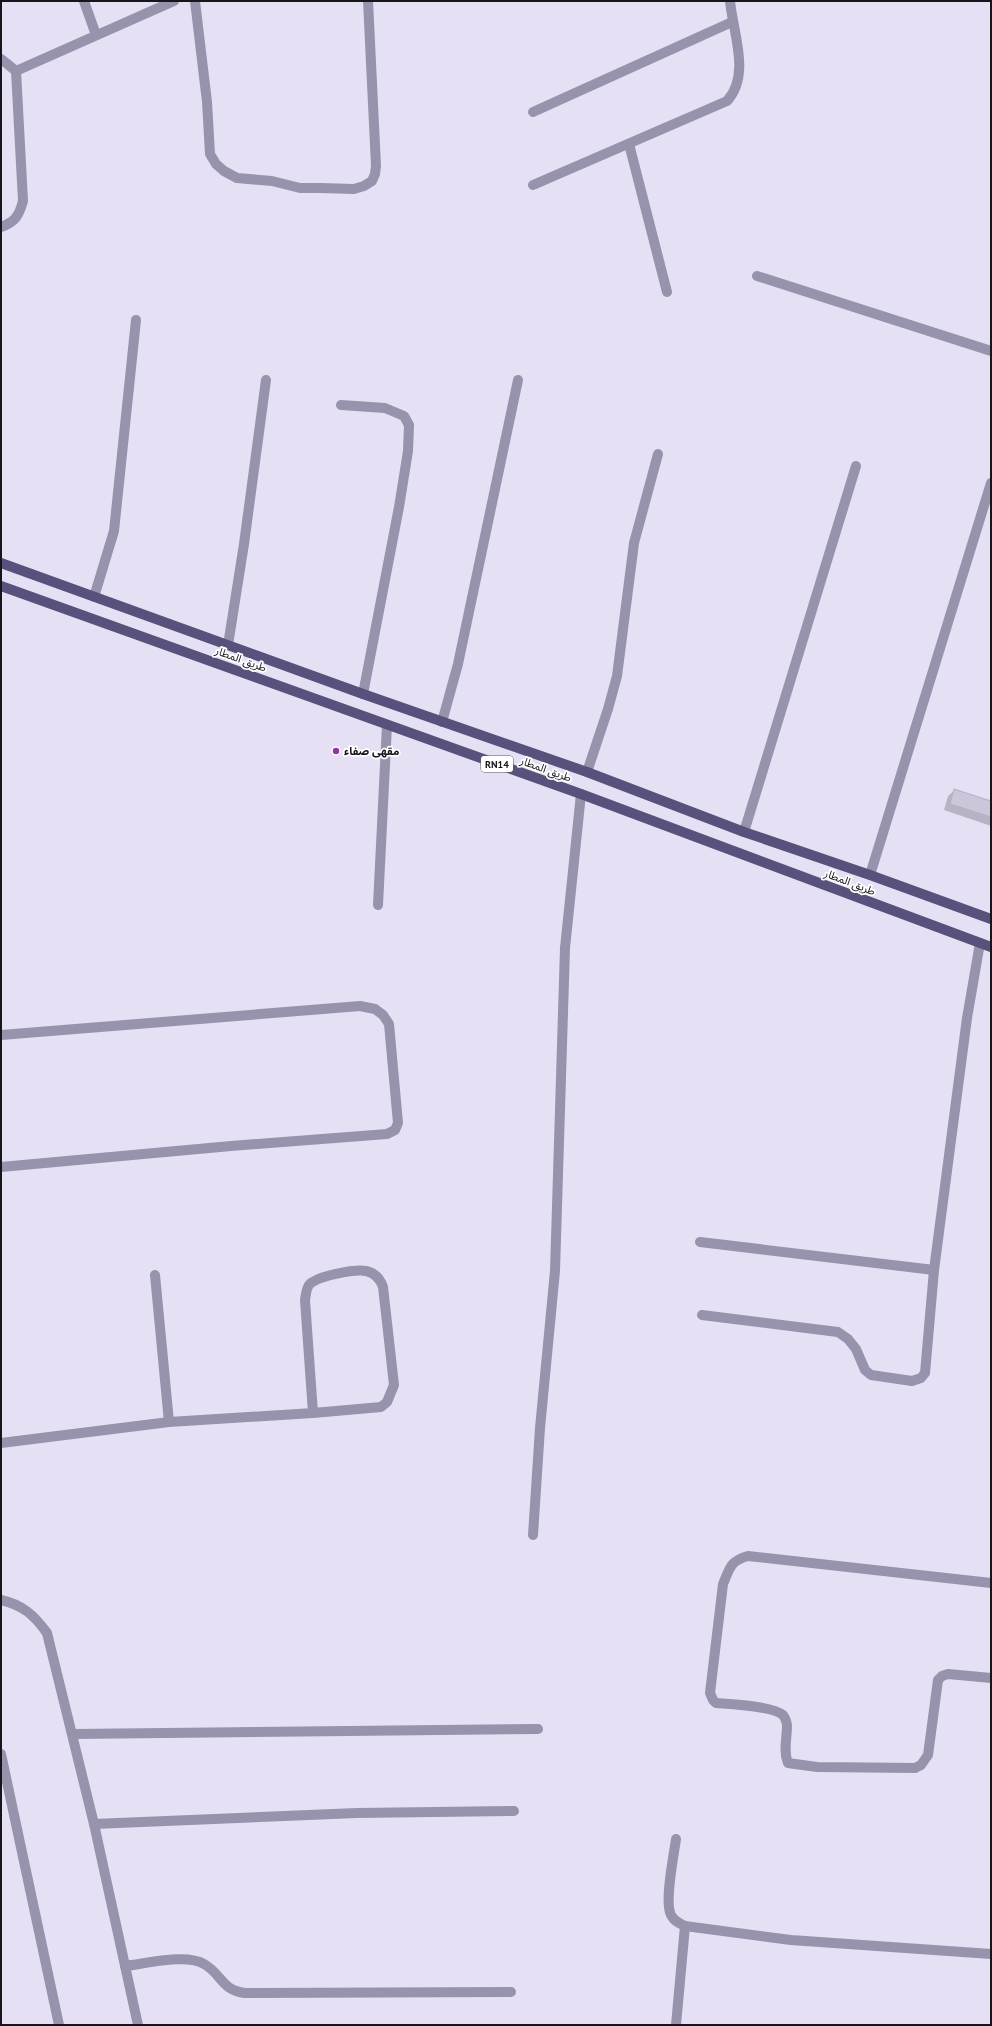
<svg xmlns="http://www.w3.org/2000/svg" width="992" height="2026" font-family="'PT Sans','Noto Sans Arabic',sans-serif">
<style>
.shadow{fill:#0003}
.building{fill:#ccc6da;stroke:#b3aec1}
.lines{fill:none;stroke-linecap:round;stroke-linejoin:round}
.street{stroke:#9793ac;stroke-width:10}
.primary{stroke:#58517b;stroke-width:10}
.poi-dot{fill:#9136a1;stroke:#fff;stroke-width:1.5}
.labels{text-anchor:middle;stroke-width:3.5;stroke-linejoin:round;paint-order:stroke}
.shield{fill:#fff;stroke:#5d5b60;stroke-width:1}
.shield-label{font-size:10px;font-weight:bold;fill:#17151c}
.street-label{font-size:11px;fill:#17151c;stroke:#fff}
.poi-label{font-size:11px;font-weight:bold;fill:#17151c;stroke:#fff;text-anchor:start}
</style>
<rect width="100%" height="100%" fill="#e6e0f5"/>
<polygon class="shadow" points="955,790 991,802 991,826 944,810 948,796"/>
<polygon class="building" points="954,789 991,801 991,817 950,804"/>
<g class="lines">
<g class="street">
<polyline points="84,1 96,35"/>
<polyline points="195,1 207,102 210,154 216,164 224,171 237,178 272,181 300,188 320,188 354,189 364,186 372,181 375,174 376,166 368,1"/>
<polyline points="1,59 16,71"/>
<polyline points="533,112 732,22"/>
<polyline points="629,144 667,292"/>
<path d="M533,185L727,101C751,75 733,33 730,1"/>
<path d="M1,227C15,222 19,216 23,201L16,71L174,1"/>
<polyline points="757,276 991,351"/>
<polyline points="341,405 385,408 404,416 409,425 408,451 399,507 363,694"/>
<polyline points="94,597 114,531 136,320"/>
<polyline points="228,645 244,544 266,380"/>
<polyline points="442,722 458,664 518,380"/>
<polyline points="587,772 608,709 617,676 634,543 658,454"/>
<polyline points="744,832 856,466"/>
<polyline points="870,875 991,483"/>
<polyline points="378,905 387,725"/>
<polyline points="1,1035 360,1006 375,1009 383,1015 389,1024 398,1123 395,1130 387,1134 231,1146 1,1167"/>
<polyline points="700,1242 934,1270"/>
<polyline points="155,1275 169,1422"/>
<polyline points="702,1315 838,1332 848,1339 856,1349 865,1370 871,1375 912,1381 921,1378 925,1373 934,1270 967,1018 980,943"/>
<path d="M1,1443L169,1422L313,1413L381,1407L387,1402L394,1385L383,1287C380,1278 375,1273 366,1271C355,1269 316,1276 309,1285C306,1289 306,1295 305,1300L313,1413"/>
<polyline points="533,1535 540,1428 555,1271 565,948 581,794"/>
<path d="M991,1583L748,1556C730,1561 730,1568 723,1584L710,1693L713,1700L716,1703C731,1704 772,1706 783,1715C785,1718 787,1723 787,1726C787,1738 783,1752 788,1763L817,1767L915,1768L921,1765L928,1755L938,1680L942,1676L948,1674L991,1678"/>
<path d="M1,1600C23,1605 34,1615 47,1633L94,1824L138,2025"/>
<polyline points="73,1734 538,1729"/>
<polyline points="1,1754 59,2025"/>
<polyline points="94,1824 357,1813 514,1811"/>
<path d="M676,1839C674,1855 664,1902 671,1915C674,1921 679,1923 685,1926L791,1940L991,1954"/>
<path d="M125,1966C145,1964 186,1953 204,1964C222,1974 221,1990 245,1993L511,1992"/>
<polyline points="676,2025 685,1926"/>
</g>
<g class="primary">
<polyline points="1,563 363,694 587,772 744,832 870,875 991,919"/>
<polyline points="1,586 581,794 991,947"/>
</g>
</g>
<circle class="poi-dot" cx="336" cy="751" r="4"/>
<g class="labels">
<rect class="shield" x="481" y="756" width="32" height="16" rx="3"/>
<g class="shield-label">
<text x="497" y="768">RN14</text>
</g>
<g class="street-label">
<text transform="translate(241 659) rotate(20)" y="4">طريق المطار</text>
<text transform="translate(546 769) rotate(20)" y="4">طريق المطار</text>
<text transform="translate(850 882) rotate(21)" y="4">طريق المطار</text>
</g>
<g class="poi-label">
<text x="344" y="755">مقهى صفاء</text>
</g>
</g>
<rect width="992" height="2026" fill="none" stroke="#17151c" stroke-width="4"/>
</svg>
